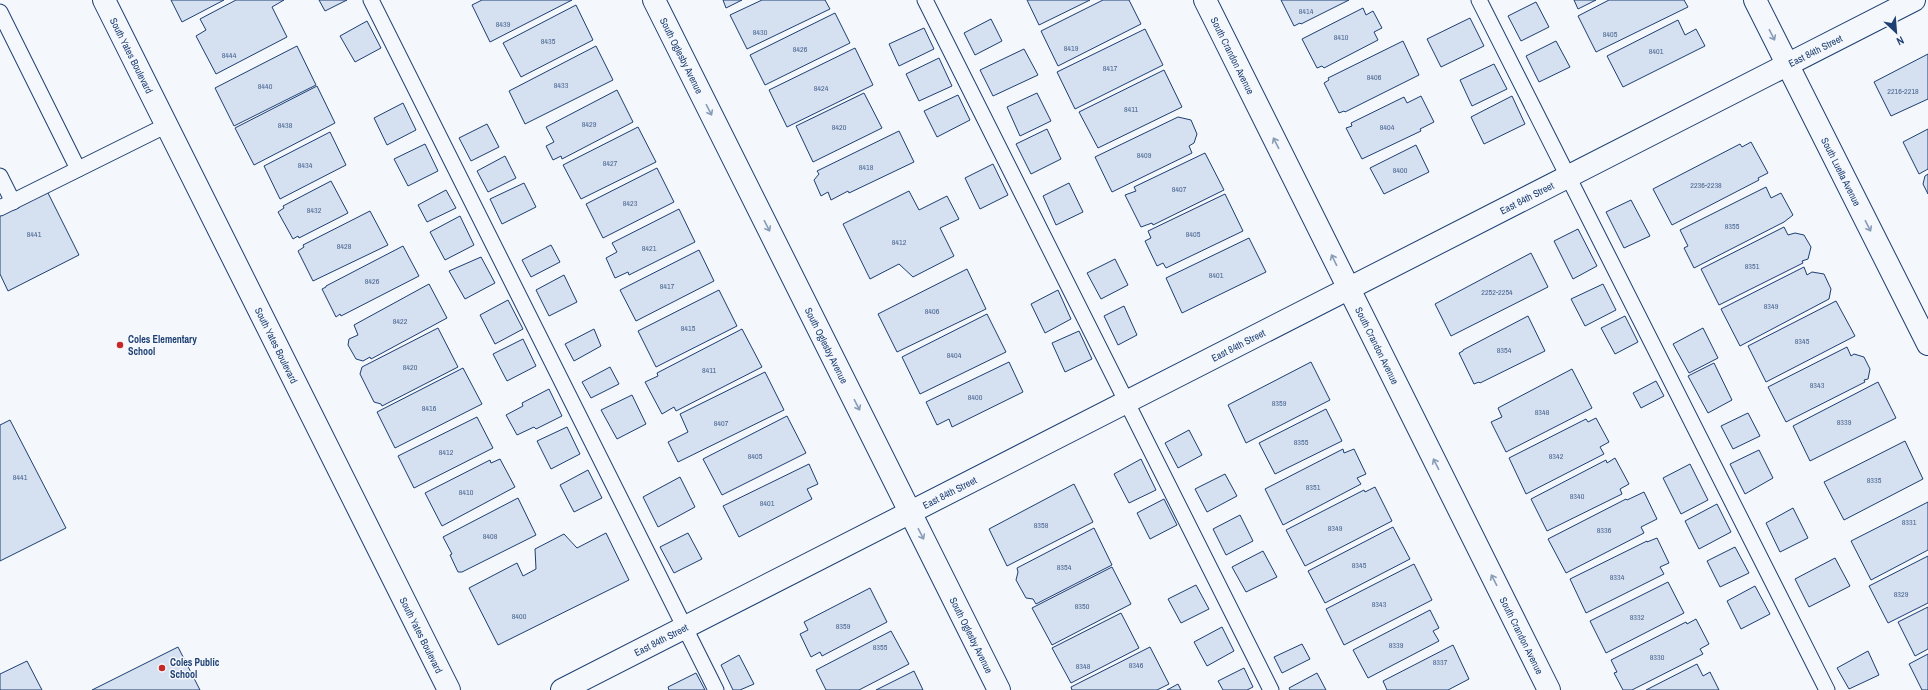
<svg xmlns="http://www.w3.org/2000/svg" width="1928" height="690" font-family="'Archivo Narrow',sans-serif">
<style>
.building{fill:#d5e0f0;stroke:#1d3f73}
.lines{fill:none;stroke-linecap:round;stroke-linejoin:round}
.service-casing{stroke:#1d3f73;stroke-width:17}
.minor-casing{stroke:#1d3f73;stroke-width:24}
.tertiary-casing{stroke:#1d3f73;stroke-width:24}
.service{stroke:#f4f7fb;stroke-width:15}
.minor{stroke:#f4f7fb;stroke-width:22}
.tertiary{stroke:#f4f7fb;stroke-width:22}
.oneway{stroke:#889bb7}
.poi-dot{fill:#c62828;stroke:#f4f7fb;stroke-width:1.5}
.labels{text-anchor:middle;stroke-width:3;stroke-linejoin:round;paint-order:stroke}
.number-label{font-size:8px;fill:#4b6792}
.street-label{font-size:10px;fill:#1d3f73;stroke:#f4f7fb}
.poi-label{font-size:10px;font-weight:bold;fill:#1d3f73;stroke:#f4f7fb;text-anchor:start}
</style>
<rect width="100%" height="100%" fill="#f4f7fb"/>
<g class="building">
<polygon points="171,0 224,0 182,22"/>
<polygon points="236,0 284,0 272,7 287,37 216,74 196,36 206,30 200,19"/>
<polygon points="319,0 347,0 325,11"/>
<polygon points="482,0 572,0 490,42 472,5"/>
<polygon points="723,0 742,0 726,8"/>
<polygon points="762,0 825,0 830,9 747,49 730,15"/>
<polygon points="1027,0 1090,0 1039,25"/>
<polygon points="1103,0 1129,0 1141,24 1058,66 1041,31"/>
<polygon points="1281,0 1349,0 1301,24 1300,23 1294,26"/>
<polygon points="1574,0 1596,0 1578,9"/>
<polygon points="1609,0 1684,0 1688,7 1596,52 1578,16"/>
<polygon points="1536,2 1549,27 1521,41 1508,16"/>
<polygon points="576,5 593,40 521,77 503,43"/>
<polygon points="1363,8 1366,15 1373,11 1382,28 1374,32 1378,40 1324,68 1322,66 1317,68 1302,39"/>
<polygon points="835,13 850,43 765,85 750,55"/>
<polygon points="1470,18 1484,46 1441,67 1427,39"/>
<polygon points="991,19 1002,41 975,55 964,33"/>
<polygon points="1678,20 1685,35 1696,29 1705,46 1623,87 1607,56"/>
<polygon points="367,21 381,48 355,62 340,36"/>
<polygon points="924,28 934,49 899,66 889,44"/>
<polygon points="1145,29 1163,65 1075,109 1057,72"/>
<polygon points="1403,41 1419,75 1345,112 1344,111 1339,113 1324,83 1329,80 1328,78"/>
<polygon points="1556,41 1570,67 1539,82 1526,56"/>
<polygon points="297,46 316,85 234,126 215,88"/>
<polygon points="596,46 613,80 525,124 509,91"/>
<polygon points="855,48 873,85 787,127 769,90"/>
<polygon points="1024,49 1038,75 993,96 980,70"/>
<polygon points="1928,54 1928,99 1891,116 1874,82"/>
<polygon points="939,58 952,86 919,101 906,74"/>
<polygon points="1494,64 1507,89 1472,106 1460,80"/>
<polygon points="1164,70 1182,107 1098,148 1079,112"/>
<polygon points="317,86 335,123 254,165 235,128"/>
<polygon points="617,90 633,122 562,159 561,156 553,160 546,146 554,142 546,127"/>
<polygon points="864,93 882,128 813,162 796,126"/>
<polygon points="1037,93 1051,121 1020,136 1007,107"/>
<polygon points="958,95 970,120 937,137 924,111"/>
<polygon points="1421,96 1434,122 1420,129 1421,131 1362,159 1346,128 1352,126 1351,123 1404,97 1407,103"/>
<polygon points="1512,96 1525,124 1484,144 1471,117"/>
<polygon points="403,103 416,130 387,145 374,118"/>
<polygon points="1178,117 1191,120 1197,134 1194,143 1189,146 1192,153 1112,192 1095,157"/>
<polygon points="487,124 499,147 471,161 459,138"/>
<polygon points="638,127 656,162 581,199 563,165"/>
<polygon points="1047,129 1061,159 1031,174 1016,144"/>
<polygon points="1928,129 1928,169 1919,174 1903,142"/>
<polygon points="899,131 914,162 849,193 848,191 831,200 828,192 821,196 814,180 819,174 817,171"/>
<polygon points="330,132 346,165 280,199 264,166"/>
<polygon points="1751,142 1768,173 1758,178 1759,180 1672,225 1653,189 1740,144 1742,147"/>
<polygon points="425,144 438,171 408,186 394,159"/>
<polygon points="1416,145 1429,172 1384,194 1370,168"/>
<polygon points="1205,153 1224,190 1153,225 1152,223 1141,227 1125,195 1136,191 1134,187"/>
<polygon points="505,156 516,178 488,192 477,171"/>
<polygon points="993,164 1008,195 980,209 965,178"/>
<polygon points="657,168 674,202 603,238 586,204"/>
<polygon points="1928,174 1928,194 1923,184 1925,176"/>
<polygon points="331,181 348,213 299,238 298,236 293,239 278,212 284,208 283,206"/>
<polygon points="524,183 536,207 502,224 490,199"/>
<polygon points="1069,183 1083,212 1056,225 1043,196"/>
<polygon points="1766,187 1771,198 1781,193 1793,215 1784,222 1694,268 1684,248 1688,246 1680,230"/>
<polygon points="46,189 79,255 8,291 0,274 0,213"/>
<polygon points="446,190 456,208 427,222 418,205"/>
<polygon points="909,191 919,210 947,196 959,219 940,228 954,256 913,277 899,264 870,279 843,224"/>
<polygon points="1225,194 1243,231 1166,268 1163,263 1157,266 1145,241 1151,238 1148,231"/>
<polygon points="1631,200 1650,236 1624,248 1606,212"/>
<polygon points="679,209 695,242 629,275 628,272 615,278 606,258 617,252 612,243"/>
<polygon points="370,211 388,245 313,281 298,251 304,247 303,245"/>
<polygon points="460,216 474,245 445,260 430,232"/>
<polygon points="1784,227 1788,235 1795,233 1804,235 1811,247 1808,259 1802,261 1803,263 1719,305 1701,269"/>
<polygon points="1578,229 1597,266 1573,279 1554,241"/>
<polygon points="1249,238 1266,272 1182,313 1166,278"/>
<polygon points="551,245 560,262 531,277 522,260"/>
<polygon points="403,246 419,276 341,316 340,314 336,317 322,289 326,287 326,286"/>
<polygon points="699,250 714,281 636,321 620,290"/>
<polygon points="1531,253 1548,287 1451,336 1435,304"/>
<polygon points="481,257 495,283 465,299 449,271"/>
<polygon points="1115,259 1128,285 1101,299 1087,273"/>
<polygon points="1804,267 1807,275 1812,272 1824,274 1831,289 1829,299 1740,346 1721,309"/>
<polygon points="967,269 986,309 897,352 878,314"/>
<polygon points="564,275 577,302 549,316 536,290"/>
<polygon points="429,284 447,318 371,359 370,357 363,361 356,359 348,345 349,339 358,335 354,325"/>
<polygon points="1603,284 1616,310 1585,326 1571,299"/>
<polygon points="719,290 737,326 656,367 638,331"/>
<polygon points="1058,290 1071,319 1045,333 1031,304"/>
<polygon points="508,300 523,329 495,344 480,315"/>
<polygon points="1836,301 1855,336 1766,382 1748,346"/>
<polygon points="1124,306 1137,335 1118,345 1104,316"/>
<polygon points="987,314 1006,352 920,394 902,357"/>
<polygon points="1528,316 1545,351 1480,383 1479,382 1474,384 1459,353 1463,351 1463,350"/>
<polygon points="1625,316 1638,342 1615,354 1601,328"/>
<polygon points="438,328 458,367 382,406 381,404 374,402 360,374 362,367"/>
<polygon points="1703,328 1718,358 1689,373 1673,344"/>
<polygon points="594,329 601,346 574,361 565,344"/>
<polygon points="742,329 762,367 676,411 674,407 662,414 645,382 658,376 657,373"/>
<polygon points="1079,331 1092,359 1065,372 1052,343"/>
<polygon points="523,339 536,366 507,381 493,354"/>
<polygon points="1847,347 1851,356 1854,354 1864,357 1870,369 1868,379 1864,380 1865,382 1786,422 1768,387"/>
<polygon points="1009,362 1023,392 952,427 949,419 937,425 926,402"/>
<polygon points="1311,362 1330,400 1246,443 1228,405"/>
<polygon points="1714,363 1732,400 1708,413 1688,376"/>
<polygon points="610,367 619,384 591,398 582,382"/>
<polygon points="463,368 482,404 395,448 377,412"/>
<polygon points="1572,369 1592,408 1506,452 1491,422 1502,417 1498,408"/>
<polygon points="765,372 784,410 678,462 668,442 688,432 680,414"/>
<polygon points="1656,381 1664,396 1641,408 1633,393"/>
<polygon points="1878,382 1896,418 1810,461 1793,426"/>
<polygon points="549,389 562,416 536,429 534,427 517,435 506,415 523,406 522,403"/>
<polygon points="632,395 646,424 617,439 601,410"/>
<polygon points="1326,409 1342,441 1275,474 1259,443"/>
<polygon points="1748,413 1760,436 1733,449 1721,426"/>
<polygon points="787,416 806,453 722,495 703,459"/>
<polygon points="477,417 493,448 414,488 398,456"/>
<polygon points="1596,418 1609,442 1600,447 1604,454 1526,494 1509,458 1586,419 1588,422"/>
<polygon points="10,420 66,528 0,561 0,425"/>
<polygon points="567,427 580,454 551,469 537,441"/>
<polygon points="1189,430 1202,455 1178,468 1165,443"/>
<polygon points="1905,441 1923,479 1844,520 1824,482"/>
<polygon points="1343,449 1344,453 1354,449 1366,474 1357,478 1361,484 1283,525 1265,489"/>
<polygon points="1759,450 1773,478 1745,494 1730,464"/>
<polygon points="1615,458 1629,484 1620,489 1622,494 1547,531 1531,499 1606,460 1607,463"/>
<polygon points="500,459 515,487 442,526 425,493 490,460 491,463"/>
<polygon points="1141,459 1156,490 1129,503 1114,474"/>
<polygon points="809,464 818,484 807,489 812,499 739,537 723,506"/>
<polygon points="1690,464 1708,500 1681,514 1663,478"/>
<polygon points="588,470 602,498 574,512 560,485"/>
<polygon points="1225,474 1237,496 1207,512 1195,489"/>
<polygon points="680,477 695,507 658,527 643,497"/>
<polygon points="1074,484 1093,522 1007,566 989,529"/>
<polygon points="1375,487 1392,521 1305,566 1286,530 1364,490 1365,492"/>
<polygon points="1644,492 1657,519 1641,527 1644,533 1566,573 1548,539 1626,499 1627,500"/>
<polygon points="518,498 536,535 462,572 458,572 450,555 452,554 443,537"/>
<polygon points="1164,499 1177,525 1150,539 1137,513"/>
<polygon points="1928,502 1928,550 1871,580 1851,541"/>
<polygon points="1717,504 1731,532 1699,549 1685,521"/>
<polygon points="1793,508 1808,538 1780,552 1766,523"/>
<polygon points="1240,515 1253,541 1226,555 1213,529"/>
<polygon points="1393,527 1410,559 1325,603 1308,571"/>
<polygon points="1094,528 1112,565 1036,604 1033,599 1026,598 1016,580 1018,572 1017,568"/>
<polygon points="606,533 629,580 498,645 469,588 517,563 523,576 536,569 535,549 564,534 577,548"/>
<polygon points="688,533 702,559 674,573 660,547"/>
<polygon points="1657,538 1669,563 1660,567 1664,574 1586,613 1570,579 1647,541 1647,542"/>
<polygon points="1735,547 1749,573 1720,587 1707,561"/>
<polygon points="1263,551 1277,577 1246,592 1232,567"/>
<polygon points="1928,556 1928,603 1888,623 1869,586"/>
<polygon points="1835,558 1850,586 1809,607 1795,579"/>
<polygon points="1414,564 1432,600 1344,645 1326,609"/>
<polygon points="1112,567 1131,604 1052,645 1032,608"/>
<polygon points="1668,582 1684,613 1606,653 1590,621"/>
<polygon points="1196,585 1209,609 1181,623 1168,599"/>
<polygon points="1755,586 1770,614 1741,629 1727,601"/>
<polygon points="870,588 887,622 822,656 820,652 811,657 800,634 808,630 804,622"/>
<polygon points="1928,607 1928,649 1915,656 1898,622"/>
<polygon points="1430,610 1439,628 1433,631 1439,641 1368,678 1353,650"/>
<polygon points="1121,613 1139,648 1071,683 1052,648"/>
<polygon points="1696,619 1709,644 1700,649 1703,654 1632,690 1623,690 1614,673 1617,672 1611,660 1686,622 1687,624"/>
<polygon points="1222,627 1234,651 1207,666 1194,642"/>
<polygon points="891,631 909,664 859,690 826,690 816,670"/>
<polygon points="1302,644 1310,659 1282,673 1274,657"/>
<polygon points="1453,645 1469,679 1448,690 1387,690 1383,681"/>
<polygon points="178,647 200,690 92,690"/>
<polygon points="1150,647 1169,684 1157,690 1072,690 1071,687"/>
<polygon points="1868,651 1879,675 1849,689 1837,668"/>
<polygon points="1928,654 1928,690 1922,690 1909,664"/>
<polygon points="739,655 754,684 740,690 733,690 721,665"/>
<polygon points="27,661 42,690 0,690 0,674"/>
<polygon points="1697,664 1703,676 1710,672 1719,690 1646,690"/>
<polygon points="1244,668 1253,687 1247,690 1223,690 1218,681"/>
<polygon points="914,671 923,690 876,690"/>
<polygon points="696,673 705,690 669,690 668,687"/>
<polygon points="1317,673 1326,690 1290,690 1289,688"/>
<polygon points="1178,684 1181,690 1167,690"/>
</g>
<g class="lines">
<g class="service-casing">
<g id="service">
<polyline points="371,0 716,690"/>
<polyline points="925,0 1271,690"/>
<polyline points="1479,0 1827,690"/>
<polyline points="0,12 78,169"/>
<polyline points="0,176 13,202"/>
<polyline points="0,208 167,125"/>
</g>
</g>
<g class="minor-casing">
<g id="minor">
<path id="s1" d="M654,0L999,690"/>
<path id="s2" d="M1205,0L1549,690"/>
<path id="s3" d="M1755,0L1928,344"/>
<path id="s4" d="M562,690L1914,0"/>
</g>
</g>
<g class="tertiary-casing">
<g id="tertiary">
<path id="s5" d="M104,0L449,690"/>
</g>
</g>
<use href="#service" class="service"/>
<use href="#minor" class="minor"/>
<use href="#tertiary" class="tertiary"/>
</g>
<defs><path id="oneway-shaft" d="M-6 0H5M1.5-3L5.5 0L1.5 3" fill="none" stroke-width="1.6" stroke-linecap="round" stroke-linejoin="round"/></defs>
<g class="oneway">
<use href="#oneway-shaft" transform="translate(1772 35) rotate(63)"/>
<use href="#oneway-shaft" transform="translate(709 110) rotate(63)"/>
<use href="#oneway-shaft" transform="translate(1276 143) rotate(-117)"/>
<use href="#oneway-shaft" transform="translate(767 226) rotate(63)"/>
<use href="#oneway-shaft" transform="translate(1868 226) rotate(63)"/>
<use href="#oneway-shaft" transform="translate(1334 260) rotate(-116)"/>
<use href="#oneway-shaft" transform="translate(857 405) rotate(63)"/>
<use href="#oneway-shaft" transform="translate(1436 464) rotate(-117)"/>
<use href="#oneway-shaft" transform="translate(921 534) rotate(63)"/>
<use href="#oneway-shaft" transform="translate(1494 580) rotate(-117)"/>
</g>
<g class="poi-dot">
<circle cx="120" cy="345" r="4"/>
<circle cx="162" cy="668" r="4"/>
</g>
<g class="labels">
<g class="number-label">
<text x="1306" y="14">8414</text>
<text x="503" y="27">8439</text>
<text x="760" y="35">8430</text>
<text x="1610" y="37">8405</text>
<text x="1341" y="40">8410</text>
<text x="548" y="44">8435</text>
<text x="1071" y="51">8419</text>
<text x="800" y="52">8426</text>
<text x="1656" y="54">8401</text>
<text x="229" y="58">8444</text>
<text x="1110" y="71">8417</text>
<text x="1374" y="80">8406</text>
<text x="561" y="88">8433</text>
<text x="265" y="89">8440</text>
<text x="821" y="91">8424</text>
<text x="1903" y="94">2216-2218</text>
<text x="1131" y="112">8411</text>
<text x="589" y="127">8429</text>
<text x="285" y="128">8438</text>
<text x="839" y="130">8420</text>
<text x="1387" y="130">8404</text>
<text x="1144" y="158">8409</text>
<text x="610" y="166">8427</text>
<text x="305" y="168">8434</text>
<text x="866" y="170">8418</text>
<text x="1400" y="173">8400</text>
<text x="1706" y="188">2236-2238</text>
<text x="1179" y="192">8407</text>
<text x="630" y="206">8423</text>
<text x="314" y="213">8432</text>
<text x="1732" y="229">8355</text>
<text x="34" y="237">8441</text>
<text x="1193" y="237">8405</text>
<text x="899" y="245">8412</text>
<text x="344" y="249">8428</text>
<text x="649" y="251">8421</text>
<text x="1752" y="269">8351</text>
<text x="1216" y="278">8401</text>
<text x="372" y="284">8426</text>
<text x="667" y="289">8417</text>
<text x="1497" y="295">2252-2254</text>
<text x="1771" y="309">8349</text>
<text x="932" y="314">8406</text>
<text x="400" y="324">8422</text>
<text x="688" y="331">8415</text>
<text x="1802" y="344">8345</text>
<text x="1504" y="353">8354</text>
<text x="954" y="358">8404</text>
<text x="410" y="370">8420</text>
<text x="709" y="373">8411</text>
<text x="1817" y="388">8343</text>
<text x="975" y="400">8400</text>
<text x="1279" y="406">8359</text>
<text x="429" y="411">8416</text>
<text x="1542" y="415">8348</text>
<text x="1844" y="425">8339</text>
<text x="721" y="426">8407</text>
<text x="1301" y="445">8355</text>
<text x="446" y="455">8412</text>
<text x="755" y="459">8405</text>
<text x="1556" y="459">8342</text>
<text x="20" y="480">8441</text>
<text x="1874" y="483">8335</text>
<text x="1313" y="490">8351</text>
<text x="466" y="495">8410</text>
<text x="1577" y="499">8340</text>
<text x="767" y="506">8401</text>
<text x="1909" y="525">8331</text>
<text x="1041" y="528">8358</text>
<text x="1335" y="531">8349</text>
<text x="1604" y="533">8336</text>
<text x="490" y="539">8408</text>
<text x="1359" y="568">8345</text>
<text x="1064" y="570">8354</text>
<text x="1617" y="580">8334</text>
<text x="1901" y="597">8329</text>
<text x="1379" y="607">8343</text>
<text x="1082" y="609">8350</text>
<text x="519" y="619">8400</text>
<text x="1637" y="620">8332</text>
<text x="843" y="629">8359</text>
<text x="1396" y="648">8339</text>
<text x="880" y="650">8355</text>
<text x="1657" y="660">8330</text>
<text x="1440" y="665">8337</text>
<text x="1136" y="668">8346</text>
<text x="1083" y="669">8348</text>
</g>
<g class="street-label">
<text dy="4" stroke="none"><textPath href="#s4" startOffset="1407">East 84th Street</textPath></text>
<text dy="4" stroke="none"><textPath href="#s5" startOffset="62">South Yates Boulevard</textPath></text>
<text dy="4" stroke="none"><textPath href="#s1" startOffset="62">South Oglesby Avenue</textPath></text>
<text dy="4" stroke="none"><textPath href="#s2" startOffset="62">South Crandon Avenue</textPath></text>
<text dy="4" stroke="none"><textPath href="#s3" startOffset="192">South Luella Avenue</textPath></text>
<text dy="4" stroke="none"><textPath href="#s4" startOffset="1083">East 84th Street</textPath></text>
<text dy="4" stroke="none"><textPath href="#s5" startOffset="386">South Yates Boulevard</textPath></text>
<text dy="4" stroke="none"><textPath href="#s1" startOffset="386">South Oglesby Avenue</textPath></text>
<text dy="4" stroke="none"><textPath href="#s4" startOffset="759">East 84th Street</textPath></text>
<text dy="4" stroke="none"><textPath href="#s2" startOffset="386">South Crandon Avenue</textPath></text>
<text dy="4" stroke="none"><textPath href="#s4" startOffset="435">East 84th Street</textPath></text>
<text dy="4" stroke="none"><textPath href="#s5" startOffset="710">South Yates Boulevard</textPath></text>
<text dy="4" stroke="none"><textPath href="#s1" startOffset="710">South Oglesby Avenue</textPath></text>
<text dy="4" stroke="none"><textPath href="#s2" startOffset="710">South Crandon Avenue</textPath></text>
<text dy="4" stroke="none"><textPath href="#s4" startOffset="111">East 84th Street</textPath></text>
</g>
<g class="poi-label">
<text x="128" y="343">Coles Elementary<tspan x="128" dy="12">School</tspan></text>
<text x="170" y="666">Coles Public<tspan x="170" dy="12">School</tspan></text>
</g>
</g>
<g transform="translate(1896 32) rotate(154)" stroke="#f4f7fb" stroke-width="3" paint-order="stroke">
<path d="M0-3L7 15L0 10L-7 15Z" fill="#1d3f73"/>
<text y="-6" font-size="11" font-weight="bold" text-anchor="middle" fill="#1d3f73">N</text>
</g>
</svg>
